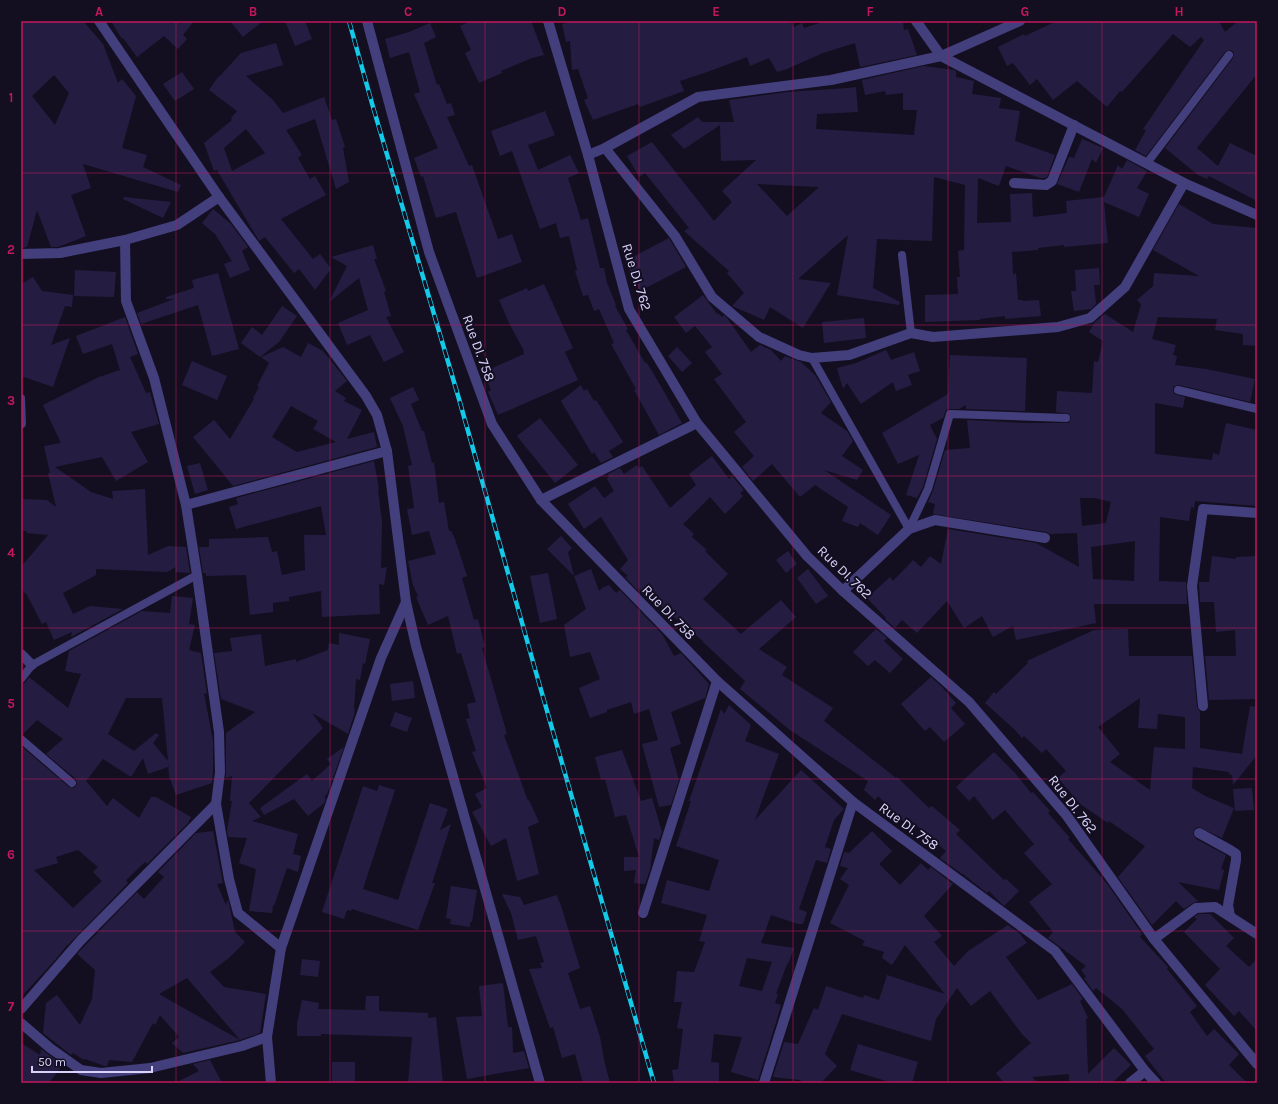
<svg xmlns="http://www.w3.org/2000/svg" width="1278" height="1104" font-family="Karla,sans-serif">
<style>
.building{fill:#251d41;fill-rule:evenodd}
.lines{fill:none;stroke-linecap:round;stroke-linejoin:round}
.service{stroke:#433e7c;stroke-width:8}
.minor{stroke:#433e7c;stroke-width:10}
.tertiary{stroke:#433e7c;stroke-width:10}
.rail-casing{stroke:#13cbe8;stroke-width:4.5}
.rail{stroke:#130f21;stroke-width:3;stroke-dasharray:9;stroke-linecap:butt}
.grid{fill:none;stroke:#c2185b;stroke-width:1;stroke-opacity:0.55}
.labels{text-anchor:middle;stroke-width:4;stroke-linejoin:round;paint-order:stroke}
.street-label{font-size:14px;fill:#d9d3fb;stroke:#130f21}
.neatline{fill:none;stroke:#c2185b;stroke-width:1.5}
.grid-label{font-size:13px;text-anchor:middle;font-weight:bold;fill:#c2185b}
</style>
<rect width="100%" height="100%" fill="#130f21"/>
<g class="building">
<path d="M21,21H83L103,44L118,83L122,79L136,96L122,148L147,155L143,167L181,185L178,192L83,164L91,188L71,195L86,236L58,247H51L37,210L27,247L21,248ZM54,75L69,93L55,125L32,96Z"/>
<polygon points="111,21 194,21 183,35 187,39 178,49 164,36 137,57 123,38 122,39"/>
<polygon points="230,21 263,21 243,37"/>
<polygon points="285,21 305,21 312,39 295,46"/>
<polygon points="471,21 531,21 544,55 532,58 501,71 502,73 479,83 465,53 471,50 460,26"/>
<polygon points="575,21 790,21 794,27 802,23 804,28 826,21 903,21 904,30 908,29 917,55 860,67 855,43 823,53 787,69 777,72 769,58 750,66 747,57 710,71 680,81 684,91 640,107 638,104 593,120 584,100 588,98 578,69 572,70 570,41 566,42 562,24"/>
<polygon points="1057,21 1219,21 1225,32 1238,21 1257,21 1257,74 1197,148 1218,166 1230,143 1257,156 1257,201 1209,176 1207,179 1198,175 1165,148 1233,58 1234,55 1233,51 1229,50 1225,52 1146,156 1135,150 1146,130 1143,129 1204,40 1201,37 1190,47 1173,34 1122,92 1120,91 1107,107 1077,81 1053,100 1037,79 1030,85 1013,63 1007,66 998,47 1024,34 1025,36"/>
<polygon points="430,23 436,37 424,43 437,85 439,84 447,104 451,103 455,115 447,117 469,166 472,165 498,239 512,234 522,262 477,278 456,212 436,218 423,176 421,177 414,158 438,148 414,94 420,92 409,52 390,58 385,39 409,32"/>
<path d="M276,43L283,65L246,76L273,100L283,113L324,97L332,120L336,119L345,147L343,148L349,182L336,189L315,119L286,130L302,155L298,158L310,179L315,176L326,195L281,219L313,259L320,254L331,269L315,290L299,269L294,273L265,237L259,241L217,170L214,171L204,143L232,120L231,118L237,111L209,90L218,77H219L241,53ZM246,129L265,153L232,171L224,148Z"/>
<path d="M924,66L954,70L956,71V77L974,81L972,94L1001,98L999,108L1020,111L1015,141L1055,155L1047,177L1044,178H1040L1006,166L999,186L978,178L977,223L1011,222L1010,194L1032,193L1033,217L1067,213L1066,201L1104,197L1118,165L1122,169L1127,160L1147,171L1137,188L1149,194L1139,217L1104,202L1108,243L1064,247V245L1038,248V250L1012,252L1013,274L1016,273L1018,300H1022L1023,301L1039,300L1041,316L1005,319V316L980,319V320L925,322V295L958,294L957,277H960L958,251L964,250L965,185L934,177L932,241L877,239L873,288L900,302L899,305L837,295L848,235L798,279L831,283L803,328L770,307L764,320L732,306L744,293L727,273L729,271L684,231L689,228L645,173L639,177L627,156L652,142L714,221L732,202L722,191L756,160L721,161L720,125L684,149L671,135L698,117L702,122H734L729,100L787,92L848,88L856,87L858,112L817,114L816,129L914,135L917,110H903V93L886,95L885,91L865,95L862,80ZM757,184L819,187L787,216Z"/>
<polygon points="182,72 194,89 175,101 163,84"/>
<polygon points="545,111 555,135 528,145 538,170 570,155 579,173 568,178 581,220 588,218 600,268 604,268 607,283 616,305 615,306 628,329 626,330 645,363 646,362 652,371 682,423 659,435 634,390 636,389 611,344 614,343 599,309 594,311 588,295 583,296 575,271 577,270 569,236 560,238 556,223 540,229 512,151 500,156 491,131"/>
<polygon points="1082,139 1103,148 1096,163 1092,159 1079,192 1057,184 1069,157 1074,158"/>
<polygon points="124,197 171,202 163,218 123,199"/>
<path d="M1179,204L1213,224L1257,228V346L1243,345V334L1215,330L1217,319L1158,317L1152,339L1176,345L1173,355L1177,356L1175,365L1206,369L1255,379L1250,402L1179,385L1174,386L1173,389L1174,394L1185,397L1183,408L1155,403V454L1212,460L1213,453L1219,455L1226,423L1257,430V506L1195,501L1194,508L1191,507L1189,521L1160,517L1159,581L1186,582L1187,604H1094L1096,623L1016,640L1013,626L993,637L982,616L964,628L947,601L917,633L902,620L895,628L885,619L886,618L867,598L890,577L893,581L913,560L921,567L930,556L941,564L948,529L1036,543L1079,567L1077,533L1050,534L1046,532L933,514L935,504L928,502L933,491L945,450L970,448L967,420L1024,423H1069L1071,418L1069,414L1056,412L1057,391L1092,393L1094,361L1098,362L1103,341L1089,332L1095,322L1105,314L1133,332L1141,305L1137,300L1153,286L1154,273L1199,276L1153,250ZM1080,498H1095L1111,502L1106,523L1082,526ZM1135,541L1134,581L1093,579L1091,547Z"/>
<polygon points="213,209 231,224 248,247 242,251 250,270 230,278 224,264 232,261 215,234 202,223"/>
<polygon points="669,238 686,267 640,291 625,261"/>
<polygon points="373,245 377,259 374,259 386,291 384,292 391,316 386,317 404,352 384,362 370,335 347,345 338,323 368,310 359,278 329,302 347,266 331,257"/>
<polygon points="1099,268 1100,285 1094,285 1096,304 1091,309 1074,311 1071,291 1076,291 1075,270"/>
<polygon points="75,270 116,272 114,297 74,296"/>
<polygon points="218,273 239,349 212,356 198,305 141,324 137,313 174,299 166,299 166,297 194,288 192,280"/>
<polygon points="33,277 42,291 73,295 72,307 65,306 51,345 70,338 53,387 21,376 21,284"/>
<polygon points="544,284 573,348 565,352 578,380 498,415 488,392 491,390 483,372 524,354 523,351 524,351 509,323 499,300 527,288 528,291"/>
<polygon points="703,295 717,314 718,313 722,317 724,315 727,318 751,352 760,345 771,350 781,361 785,356 801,362 815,375 831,402 821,413 847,431 853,441 842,456 863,470 857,480 824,470 891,515 878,535 860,523 858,527 842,521 848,507 815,485 800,497 772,464 753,481 742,467 754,456 734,432 746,422 714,379 722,374 705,352 712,347 695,326 686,333 674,317"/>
<polygon points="282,306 297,316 279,342 260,357 241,343 252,327 262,335"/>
<polygon points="125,317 138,354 130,357 146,393 150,392 159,424 131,432 148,462 116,481 102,457 55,467 91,492 113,499 112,491 145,489 148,555 168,546 186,547 190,573 175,572 176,567 167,572 96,569 96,575 63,593 73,614 90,606 123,609 71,637 72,632 54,640 46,622 42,624 27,595 21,589 21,567 48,535 26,533 27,531 21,531 21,499 47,500 56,507 48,473 50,473 44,446 61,443 43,405 99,377 120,370 112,344 83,354 76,336"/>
<polygon points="864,318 866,338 824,343 822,322"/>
<path d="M308,343L323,351L347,381L335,391L346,398L344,401L362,410L347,439L374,432L377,447L233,486L193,437L214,420L230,439L254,399L253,398L259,387L257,386L269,363L261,357L283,347L301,357ZM291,406L318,421L313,429L336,442L297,452L272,437Z"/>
<polygon points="677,347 692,363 682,372 668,356"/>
<polygon points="886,350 891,360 914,352 920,371 908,375 912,385 896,391 893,382 861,404 847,383 843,389 837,368 856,363"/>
<polygon points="950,355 1027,358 1025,411 966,409 966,405 959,409 950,409 946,410 943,418 930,425 937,439 923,487 917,498 906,495 919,455 898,464 882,433 948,394"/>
<polygon points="192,361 227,376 217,400 182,385"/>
<polygon points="581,385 584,391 587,389 594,401 596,400 623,442 609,451 613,457 601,463 594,452 592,454 561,401"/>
<polygon points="413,387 419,400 411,404 422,431 424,431 432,463 434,462 439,503 444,502 449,531 451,531 455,539 467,576 462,578 474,620 478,619 485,647 482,648 507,734 504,735 528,801 529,800 539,822 528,827 539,874 517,881 506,838 491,846 472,812 482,807 475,794 487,788 472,752 476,751 466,719 470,718 467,704 476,702 461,653 457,654 448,616 428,625 416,597 418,596 413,585 408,561 436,554 429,531 412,535 407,509 414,508 408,466 412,465 403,426 390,398"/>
<polygon points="540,418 578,465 555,483 517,436"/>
<polygon points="712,456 729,479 732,476 744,490 740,493 743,496 725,514 710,497 683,524 694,534 692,537 707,550 705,551 728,574 703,599 741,634 781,600 796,617 759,649 787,667 782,675 833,708 824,721 896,778 897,777 929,808 932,806 960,830 956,834 981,858 1004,880 1006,879 1019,891 1004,906 989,891 987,893 963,874 962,874 940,858 946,851 908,818 904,822 878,796 875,800 864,790 868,781 790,730 740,689 745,681 702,641 703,641 637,587 639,592 625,577 628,576 620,569 628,560 601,517 584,529 568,504 595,486 604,498 614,491 607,479 609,476 608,474 620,468 624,474 637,465 639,468 642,466 670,508 696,485 689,474"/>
<polygon points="374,461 379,489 378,489 382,522 381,568 387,567 384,585 379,584 380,614 322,617 321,591 289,597 289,601 273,603 273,612 250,615 246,575 206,576 206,573 203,573 199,547 209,547 209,539 268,537 272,552 277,551 282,575 305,570 304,535 326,535 321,506 236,529 229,507 238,504 236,498"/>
<polygon points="200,463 208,490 195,494 187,466"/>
<polygon points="561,536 572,548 568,552 574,576 591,569 599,591 602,588 609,585 616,593 620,590 662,634 674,656 681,653 709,684 705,698 671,712 681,744 670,748 679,780 671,805 659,807 642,744 658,740 649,709 634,714 631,702 607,710 607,712 590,718 579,688 600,679 590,652 570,657 564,625 586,609 574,576 547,549"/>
<polygon points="788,551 797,564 786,573 776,560"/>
<polygon points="1212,556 1236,559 1236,557 1257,556 1257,699 1209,700 1205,656 1236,656 1235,630 1216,632 1214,602 1200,602 1199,582 1209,582"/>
<polygon points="808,569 828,596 816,604 797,578"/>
<polygon points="548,573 557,619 540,623 530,576"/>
<path d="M172,596L193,598L189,624L195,625L189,650L201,653L207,694L204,693L213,741V772L212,783L176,795L169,776L168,762V767L148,774L143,758L131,777L103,759L86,781L107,806L113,798L139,818L151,797H156L191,817L188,823L147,864L145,862L126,880L128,883L68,945H67L56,959L21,997V746L69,787L74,788L77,784L76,779L46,754L63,739L37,720L23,734H21V684L25,683L29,677L68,708L81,674L65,671L69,651L142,611L170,613ZM126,698H162L168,761L153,743L159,735L156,733L134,751L108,734ZM78,850L98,867L93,872L102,881L73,908L34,870L58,863L56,857Z"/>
<polygon points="876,629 887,638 884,641 903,659 890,673 875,660 868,666 853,652"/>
<path d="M1116,629H1128L1129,656H1192L1197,707L1200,712V748L1242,754L1250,706L1257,707V755L1233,785L1232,775L1229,774V772L1193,767L1192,788L1205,796L1234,808L1222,838L1199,827L1195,828L1193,833L1196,839L1226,855L1221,869L1224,870L1219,890L1178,882L1198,901L1193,903L1184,909L1176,901L1152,925L1118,877L1145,846L1109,821L1108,823L1080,804L1058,778L1066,771L1046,749L1042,753L1024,736L1022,738L1014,729L985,703L994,692L996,694L1028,663L1027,661L1094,630ZM1140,698L1138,728L1157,729L1158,714L1185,717V749L1154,747L1150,790L1110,762L1120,754L1098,727Z"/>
<polygon points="339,633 370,639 365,664 363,663 360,680 356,679 354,709 355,709 354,715 348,734 312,713 323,728 249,803 261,817 252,821 298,834 293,854 301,856 298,872 287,868 274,906 273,905 272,913 249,911 256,869 239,863 247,838 228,837 227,831 232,801 230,801 232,776 226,778 226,733 255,712 221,699 214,653 232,651 230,638 261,634 265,666 296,659 296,662 328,650 329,643 339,645"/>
<polygon points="931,677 942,687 956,703 951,708 965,724 944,742 930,727 925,731 901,704"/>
<polygon points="413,681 415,698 392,701 390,684"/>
<path d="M729,705L751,725L745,741L779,754L755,820L801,770L844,809L834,820L825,847L831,849L827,863L816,860L799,909L807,912L803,924H798L771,915L761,943L794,948L788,964H787L776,994H778L775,1003L781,1005L777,1019L758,1080L731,1072L742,1037L714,1034L711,1062L719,1063V1083H674L672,1070L678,1069L683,1029L677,1028L682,1002H674L677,971L694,972L705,942L699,941L707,915L661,903L667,880L709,891L719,860L676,846L691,801H689L721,709L724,714ZM747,958L772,962L762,991L739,986Z"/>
<polygon points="395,712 412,718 407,732 390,726"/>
<polygon points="344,747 327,794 324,797 326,799 324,803 308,816 294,799 264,815 260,808 307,774 312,781 331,764 327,759"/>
<polygon points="622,750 641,801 652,798 662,832 659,840 654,838 650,870 645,884 634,883 636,870 624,871 624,857 639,857 626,815 615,817 605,779 601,780 595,757"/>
<polygon points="994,752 1015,773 1031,793 1033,792 1050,811 1048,813 1070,838 1068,839 1108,885 1142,934 1140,937 1168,967 1167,969 1197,1006 1190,1012 1207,1036 1214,1029 1239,1054 1229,1065 1247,1083 1166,1083 1145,1056 1154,1049 1122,1009 1096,988 1093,991 1084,978 1086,977 1081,970 1086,966 1048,938 1053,932 1029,902 1052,884 1024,853 1034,844 1005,810 993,820 974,796 969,801 956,787"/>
<polygon points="379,785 395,790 363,889 398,900 430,803 448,809 440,830 451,824 432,883 435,883 418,930 352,909 351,911 347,910 344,919 322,912 363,786 377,791"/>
<polygon points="1252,788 1254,810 1235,811 1233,789"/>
<polygon points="213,831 223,883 217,884 226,905 228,899 235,932 245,942 229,958 210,972 224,987 266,994 260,1033 240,1040 187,978 159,994 240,1040 183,1053 172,1043 179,1037 160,1015 155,1025 153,1023 132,1062 109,1060 107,1066 105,1066 85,1059 84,1060 73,1053 71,1055 43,1033 46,1003 57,995 80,1025 92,999 95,970 77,954 137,892 144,899 164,877 158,872 196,833"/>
<polygon points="872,831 892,851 879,864 900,885 921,863 928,870 931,867 953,884 924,916 942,936 934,942 954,966 968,951 1008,925 1020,934 1027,943 1006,957 1038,1000 1072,984 1083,999 1080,1001 1088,1018 1086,1019 1088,1074 1114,1048 1131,1065 1112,1083 1069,1083 1069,1074 1032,1077 1038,1083 1004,1083 996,1073 1031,1043 1022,1034 990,991 971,1006 957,988 936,1019 931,1041 842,1014 825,1054 837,1066 821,1083 803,1083 800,1080 773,1077 784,1042 798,1044 814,1008 818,1010 826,986 863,998 864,995 879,1000 887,975 945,994 905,945 892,965 882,958 884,952 862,945 865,941 830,923 849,885 840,879 848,868 840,866 844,852 849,853"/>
<polygon points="451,886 477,890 472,922 470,922 470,927 450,924 451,919 446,918"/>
<polygon points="502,894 520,897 524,905 557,895 559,902 560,902 580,968 568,973 580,1009 590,1006 600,1037 605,1064 610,1083 583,1083 575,1054 562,1058 553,1027 550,1028 529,969 542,968 540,963 544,962 536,936 518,940 511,913"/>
<polygon points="1198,914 1210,914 1234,938 1226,946 1249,967 1257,959 1257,1031 1239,1011 1234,1016 1205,985 1220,969 1184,932 1197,919 1194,917"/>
<polygon points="302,959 320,961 318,977 300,975"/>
<polygon points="503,983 508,1027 512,1027 513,1053 524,1051 529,1068 467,1079 456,1017 482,1016 479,986"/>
<polygon points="366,996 379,996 379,1011 428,1013 428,1018 436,1017 443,1083 408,1083 412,1037 321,1034 321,1036 297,1036 297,1024 302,1000 319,1003 318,1009 365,1010"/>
<polygon points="21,1043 40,1055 41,1049 63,1065 49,1083 21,1083"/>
<polygon points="858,1044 918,1062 912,1083 893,1083 850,1070"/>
<polygon points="210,1060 222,1083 175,1083 199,1071 193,1064"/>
<rect x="332" y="1062" width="23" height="21"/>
</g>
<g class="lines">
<g class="service">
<polyline points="1147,163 1229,55"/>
<polyline points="902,255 911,333"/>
<polyline points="812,358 909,529"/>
<polyline points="1178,390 1257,409"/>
<polyline points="21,398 22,424 21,425"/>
<polyline points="909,529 928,489 950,414 1066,418"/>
<polyline points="21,679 32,665 197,575"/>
<polyline points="21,739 72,783"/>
</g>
<g class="minor">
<polyline points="367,21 429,252 492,424 541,500 717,681 853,802 1055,951 1145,1071 1156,1083"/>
<polyline points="916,21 941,56 1184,183 1257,215"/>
<polyline points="605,148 675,236 712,297 759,337 799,355 812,358 849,355 911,333 933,337 1058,327 1090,318 1125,287 1184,183"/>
<polyline points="588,155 605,148 698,97 831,80 941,56 1020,21"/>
<polyline points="1014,183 1046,185 1052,181 1074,125"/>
<polyline points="125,240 126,301 154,378 186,505 197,575 219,732 220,772 216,804 229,879 238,913 281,948"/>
<polyline points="21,254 60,253 125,240 177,225 219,197"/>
<polyline points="541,500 697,423"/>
<polyline points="186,505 387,451"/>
<polyline points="843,591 909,529 935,520 1045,538"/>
<polyline points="21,654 32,665"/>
<polyline points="1203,706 1192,586 1203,509 1257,513"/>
<polyline points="1199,833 1230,850 1236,854 1236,860 1228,905 1230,916"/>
<polyline points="643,913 717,681"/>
<polyline points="1154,939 1196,908 1215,907 1257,934"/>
<polyline points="21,1009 81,940 216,804"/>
<polyline points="21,1023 50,1048 81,1070 101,1073 150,1068 242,1046 267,1037"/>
<polyline points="271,1083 267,1037 281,948 381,658 406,602"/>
<polyline points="764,1083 853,802"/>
<polyline points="1130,1083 1145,1071"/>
</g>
<g class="tertiary">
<polyline points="99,21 219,197 366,396 377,415 387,451 406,602 416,646 540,1083"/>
<polyline points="548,21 588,155 629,309 697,423 807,556 843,591 969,702 1067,816 1154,939 1257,1064"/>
</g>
<g class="rail-casing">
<polyline id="rail" points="349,21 373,107 459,399 537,676 654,1083"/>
</g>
<use href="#rail" class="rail"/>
</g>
<path class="grid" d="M176,21V1083M330,21V1083M485,21V1083M639,21V1083M793,21V1083M948,21V1083M1102,21V1083M21,173H1257M21,325H1257M21,476H1257M21,628H1257M21,779H1257M21,931H1257"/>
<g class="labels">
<g class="street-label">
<text transform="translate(637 277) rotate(73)" y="5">Rue DI. 762</text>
<text transform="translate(479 348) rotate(70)" y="5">Rue DI. 758</text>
<text transform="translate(845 572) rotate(44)" y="5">Rue DI. 762</text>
<text transform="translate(669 612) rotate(46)" y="5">Rue DI. 758</text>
<text transform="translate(1073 804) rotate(52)" y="5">Rue DI. 762</text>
<text transform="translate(909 826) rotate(36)" y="5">Rue DI. 758</text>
</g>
</g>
<rect width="1278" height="1104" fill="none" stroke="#130f21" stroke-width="44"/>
<path d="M32 1066v6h120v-6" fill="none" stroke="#d9d3fb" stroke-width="2"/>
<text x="38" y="1066" font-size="12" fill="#d9d3fb" stroke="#130f21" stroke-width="3" paint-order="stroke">50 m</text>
<rect x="22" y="22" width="1234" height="1060" class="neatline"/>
<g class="grid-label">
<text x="99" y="16">A</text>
<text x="253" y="16">B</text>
<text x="408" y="16">C</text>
<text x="562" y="16">D</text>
<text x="716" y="16">E</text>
<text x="870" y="16">F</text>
<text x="1025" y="16">G</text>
<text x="1179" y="16">H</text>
<text x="11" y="102">1</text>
<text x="11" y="254">2</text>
<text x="11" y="405">3</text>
<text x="11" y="557">4</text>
<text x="11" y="708">5</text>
<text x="11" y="859">6</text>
<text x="11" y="1011">7</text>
</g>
</svg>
